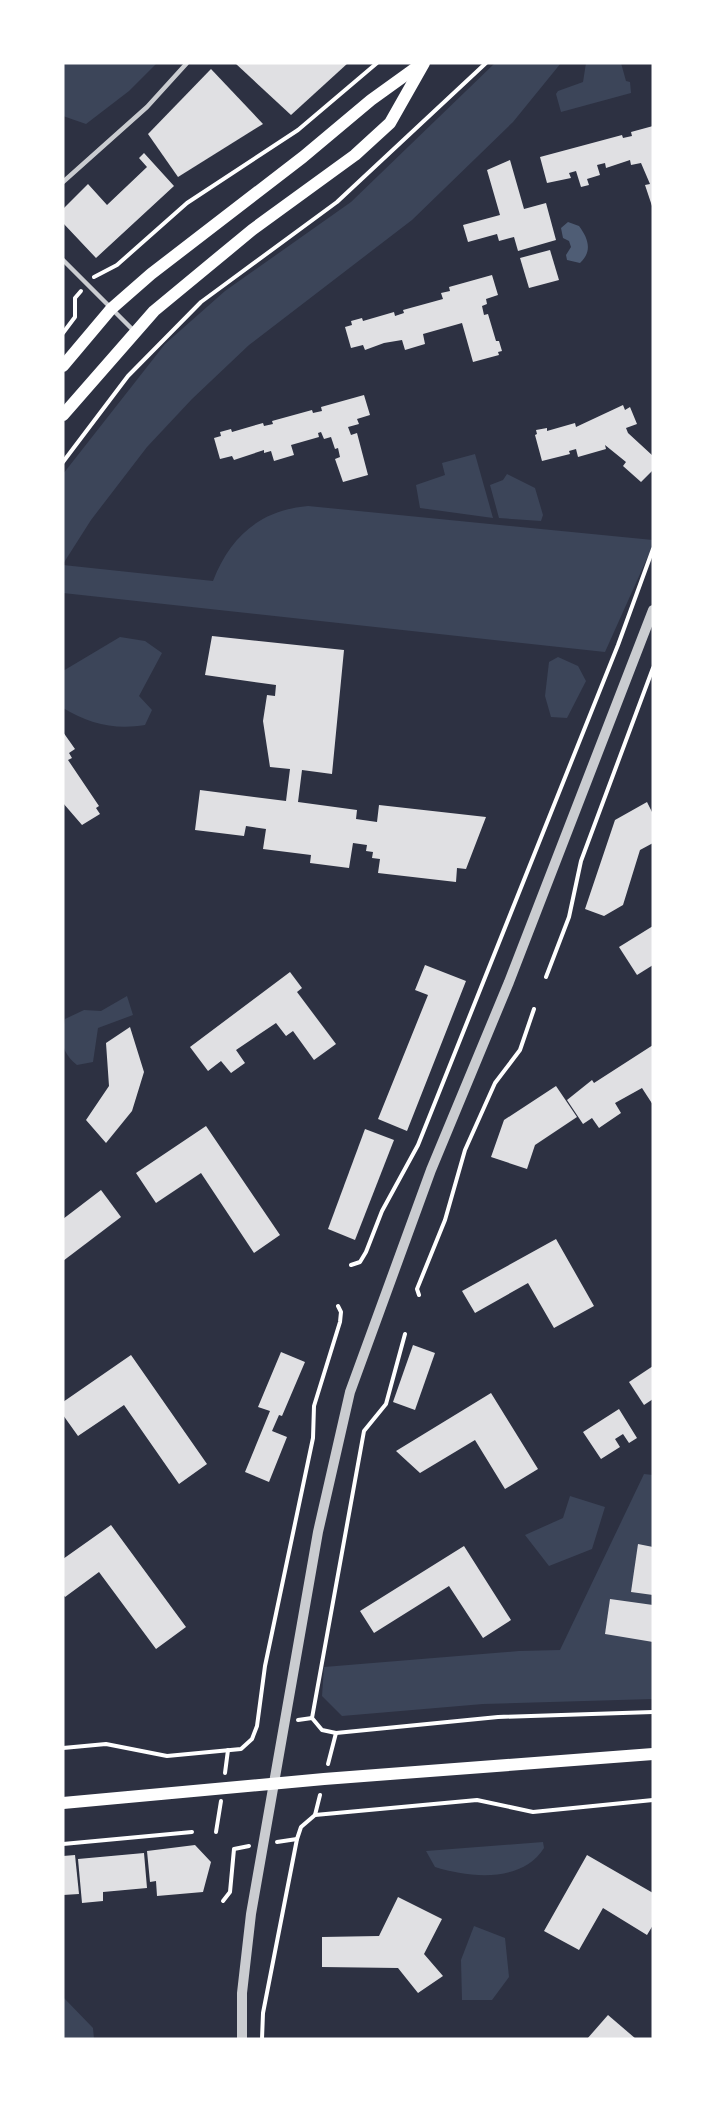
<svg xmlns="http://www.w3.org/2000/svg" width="716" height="2102" font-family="Spectral,serif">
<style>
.green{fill:#3c4559}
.water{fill:#4f5d75}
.building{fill:#e0e0e3}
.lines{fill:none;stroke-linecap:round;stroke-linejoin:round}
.path{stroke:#fff;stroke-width:4}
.service{stroke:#caccd0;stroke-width:4.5}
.tertiary{stroke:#caccd0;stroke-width:10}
.secondary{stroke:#fff;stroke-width:12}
</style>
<rect width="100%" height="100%" fill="#2d3142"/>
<g class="green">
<polygon points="63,63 157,63 129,91 86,124 63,116"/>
<polygon points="495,63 561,63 513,122 412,220 249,345 192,399 147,447 91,520 63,564 63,474 165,344 225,291 351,202"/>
<polygon points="586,63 621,63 626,81 630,82 631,93 561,112 556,94 558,91 583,82"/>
<polygon points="475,454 493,518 420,508 416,485 445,475 442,463"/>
<polygon points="507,474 535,488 543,515 541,521 499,518 490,485 503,480"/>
<path d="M308,506L653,540V545L605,652L63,593V565L213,581C230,537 260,510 308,506Z"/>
<path d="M120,637L145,641L162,653L139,696L152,710L145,725C115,730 89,724 63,708V671Z"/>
<polygon points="558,657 578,666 586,681 567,718 551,717 545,696 549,662"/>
<path d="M127,996L133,1015L98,1028L93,1062L77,1065C60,1051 61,1039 65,1019L84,1010L101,1011Z"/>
<polygon points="644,1474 653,1475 653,1699 483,1704 342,1716 322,1696 324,1667 519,1651 560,1650"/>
<polygon points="570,1496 605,1507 592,1549 549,1566 525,1535 563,1518"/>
<path d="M543,1842L544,1848C522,1883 470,1878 435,1867L426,1851Z"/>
<polygon points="474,1926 505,1938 509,1977 492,2000 462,2000 461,1960"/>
<polygon points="63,1997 93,2028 94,2039 63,2039"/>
</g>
<path class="water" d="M568,222L579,226C588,238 593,251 580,263L567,260L566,255L571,247L569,241L563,238L561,228Z"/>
<g class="building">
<polygon points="235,63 348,63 291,115"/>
<polygon points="211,69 263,124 178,177 148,134"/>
<polygon points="653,126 653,209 645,185 650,184 641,163 631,165 630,160 606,168 605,163 597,165 600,175 587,179 589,185 581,187 576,171 569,173 571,178 547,183 540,157 622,135 623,138 632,136 631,132"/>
<polygon points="144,153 174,186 96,258 63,223 64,208 88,184 107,205 147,167 139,158"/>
<polygon points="510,160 524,209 546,203 556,240 518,251 514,237 499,241 497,234 468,242 463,225 500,215 487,170"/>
<polygon points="550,250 559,280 529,288 520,258"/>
<polygon points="492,275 498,295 486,299 487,304 482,306 484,315 488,314 496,341 499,341 502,351 498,352 499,355 473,362 462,323 423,334 425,344 405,350 402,340 384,343 365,350 363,345 351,348 345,327 352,325 351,321 362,318 363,321 394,312 395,316 404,313 403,310 443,299 441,293 450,291 449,287"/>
<polygon points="364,395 370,415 357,419 359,424 348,427 351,435 357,433 368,475 343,482 335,459 340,457 338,448 335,449 331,437 324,439 321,432 318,433 319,437 291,445 294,455 274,461 271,451 264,453 264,450 234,460 232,456 220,459 214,438 221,436 220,432 231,429 232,432 263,423 264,426 273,424 272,421 312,410 313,413 322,411 321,407"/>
<polygon points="623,405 625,410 630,407 637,424 626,428 628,433 653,456 653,470 641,482 623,466 626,462 605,445 606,449 578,457 576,449 569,451 570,454 542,461 535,435 537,434 536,430 547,428 547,431 575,423 576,427"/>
<polygon points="212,636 344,650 332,774 302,770 298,802 357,810 356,819 377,822 379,805 486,817 466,869 457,868 456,882 378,873 380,859 372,858 373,852 366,851 367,845 353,843 349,868 310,863 311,855 263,849 266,829 246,826 244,836 195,830 200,790 286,801 290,769 270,767 263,721 267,695 275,696 276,685 205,675"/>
<polygon points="63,732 75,749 69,753 72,758 68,760 99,806 96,808 100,814 82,825 63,803"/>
<polygon points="647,802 653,814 653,843 640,850 623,905 604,916 585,909 615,820"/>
<polygon points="653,926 653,965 637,975 619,947"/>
<polygon points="425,965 466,981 407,1131 378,1119 428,995 415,990"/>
<polygon points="290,972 302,988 297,992 336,1044 314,1060 293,1031 286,1036 276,1023 236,1050 245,1063 231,1073 221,1061 208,1071 190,1047"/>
<polygon points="130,1027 144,1072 132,1111 106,1143 86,1120 109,1086 106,1043"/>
<polygon points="653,1045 653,1105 642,1088 615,1103 621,1113 599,1128 592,1118 583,1124 567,1100 592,1080 594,1083"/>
<polygon points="556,1086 577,1117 535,1145 527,1169 491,1157 504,1120"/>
<polygon points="206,1126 280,1235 254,1253 201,1173 156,1203 136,1173"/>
<polygon points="365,1129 394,1140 355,1240 328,1229"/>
<polygon points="101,1190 121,1217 63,1261 63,1219"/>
<polygon points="556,1239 594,1306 554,1328 528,1283 475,1313 462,1291"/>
<polygon points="413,1345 435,1353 415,1410 393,1402"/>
<polygon points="281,1352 305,1362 282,1416 279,1415 272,1431 287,1437 269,1482 245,1472 270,1411 258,1407"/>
<polygon points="131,1355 207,1464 179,1484 124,1405 78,1436 63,1415 63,1402"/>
<polygon points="653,1366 653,1399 644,1405 629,1382"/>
<polygon points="491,1393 538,1469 505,1489 475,1440 420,1473 396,1451"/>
<polygon points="619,1409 637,1438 629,1443 623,1434 615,1439 620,1447 601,1459 583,1432"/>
<polygon points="111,1525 186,1627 156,1649 99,1572 65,1597 63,1594 63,1559"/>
<polygon points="638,1544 653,1547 653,1595 631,1592"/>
<polygon points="464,1546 511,1620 483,1638 449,1586 374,1633 360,1611"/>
<polygon points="610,1599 653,1605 653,1642 605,1634"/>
<polygon points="195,1845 211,1862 203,1892 157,1896 156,1881 150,1882 147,1851"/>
<polygon points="144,1853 147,1888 103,1892 103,1901 82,1903 78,1859"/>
<polygon points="75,1855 79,1894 63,1895 63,1856"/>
<polygon points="587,1855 653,1893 653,1925 647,1935 603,1908 579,1950 544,1931"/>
<polygon points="398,1897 442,1919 424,1954 443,1976 418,1993 398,1968 322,1967 322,1937 379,1936"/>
<polygon points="608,2015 636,2039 587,2039"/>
</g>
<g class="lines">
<g class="path">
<polyline points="94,277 117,265 187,203 298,130 377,63"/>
<polyline points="63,333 75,317 75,298 81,291"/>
<polyline points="63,462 128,376 201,302 337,202 486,63"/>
<polyline points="546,977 569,917 581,861 653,668"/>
<polyline points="351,1265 360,1262 366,1252 382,1211 418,1145 618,645 653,549"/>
<polyline points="419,1295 417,1289 445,1220 465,1150 495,1083 520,1050 534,1009"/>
<polyline points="405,1334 386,1404 364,1431 312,1718 322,1730 336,1733 498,1717 653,1712"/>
<polyline points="298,1720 312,1718"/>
<polyline points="63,1748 106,1744 167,1756 241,1749 252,1739 257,1726 265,1666 313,1438 314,1406 340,1322 341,1312 338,1306"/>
<polyline points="328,1764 336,1733"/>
<polyline points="225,1773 228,1750"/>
<polyline points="315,1815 477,1800 533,1812 653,1800"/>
<polyline points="216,1832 221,1801"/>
<polyline points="277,1842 297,1839"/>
<polyline points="63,1844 192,1832"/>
<polyline points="223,1901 230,1892 234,1849 249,1846"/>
<polyline points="262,2039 263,2013 297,1839 301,1827 315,1815 320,1795"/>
</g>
<g class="service">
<polyline points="63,182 147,107 187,63"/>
<polyline points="63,260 135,332"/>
</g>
<polyline class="tertiary" points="242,2039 242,1993 251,1914 318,1532 350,1392 431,1170 509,982 653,610"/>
<g class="secondary">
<polyline points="63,366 111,309 151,274 303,157 371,100 421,64"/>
<polyline points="63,415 154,311 252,230 355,155 390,123 424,63"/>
<polyline points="63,1803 324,1779 653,1754"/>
</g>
</g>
<rect width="716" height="2102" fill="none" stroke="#ffffff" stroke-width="129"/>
</svg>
